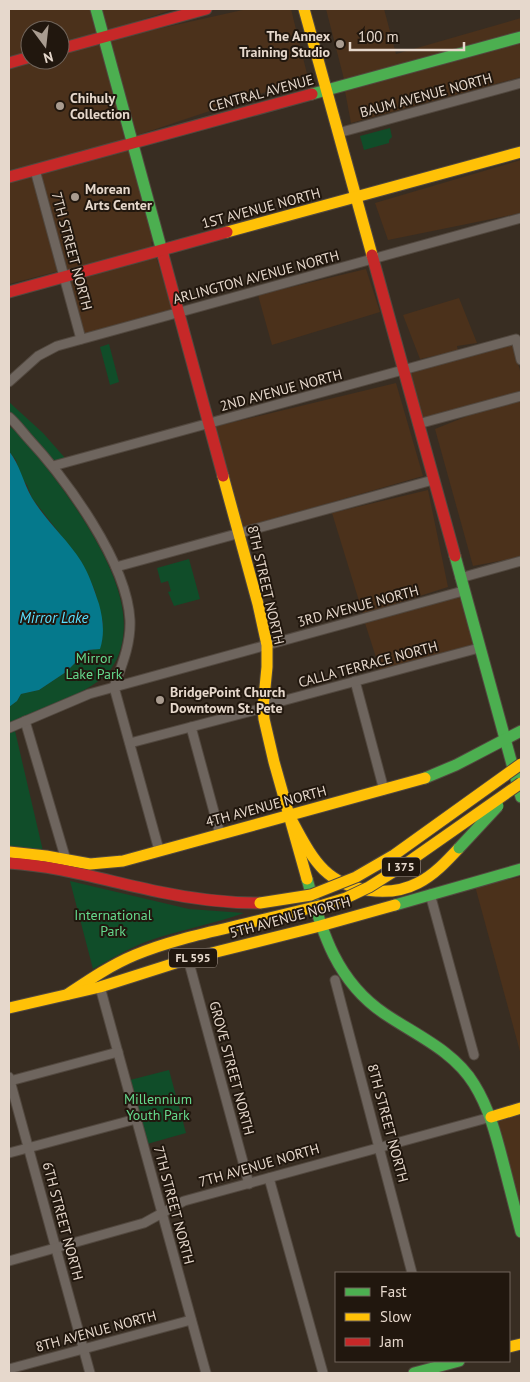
<svg xmlns="http://www.w3.org/2000/svg" width="530" height="1382" font-family="'PT Sans',sans-serif">
<style>
.built{fill:#4b311b}
.green{fill:#104d29}
.water{fill:#05798c}
.lines{fill:none;stroke-linecap:round;stroke-linejoin:round}
.street-casing{stroke:#52483f;stroke-width:11}
.fast-casing{stroke:#52483f;stroke-width:13}
.slow-casing{stroke:#52483f;stroke-width:13}
.jam-casing{stroke:#52483f;stroke-width:13}
.street{stroke:#6e655e;stroke-width:9}
.fast{stroke:#4caf50;stroke-width:11}
.slow{stroke:#ffc107;stroke-width:11}
.jam{stroke:#c62828;stroke-width:11}
.fast-bridge-casing{stroke:#52483f;stroke-width:13;stroke-linecap:butt}
.slow-bridge-casing{stroke:#52483f;stroke-width:13;stroke-linecap:butt}
.fast-bridge{stroke:#4caf50;stroke-width:11}
.slow-bridge{stroke:#ffc107;stroke-width:11}
.poi-dot{fill:#a99c90;stroke:#21170e;stroke-width:2}
.labels{text-anchor:middle;stroke-width:4;stroke-linejoin:round;paint-order:stroke}
.shield{fill:#21170e;stroke:#ab9e93;stroke-width:1}
.shield-label{font-size:12px;font-weight:bold;fill:#e6d8cc}
.poi-label{font-size:14px;font-weight:bold;fill:#e6d8cc;stroke:#21170e;text-anchor:start}
.street-label{font-size:14px;fill:#e6d8cc;stroke:#21170e}
.park-label{font-size:14px;fill:#65da8d;stroke:#21170e}
.water-label{font-size:15px;font-style:italic;fill:#5adfff;stroke:#21170e}
</style>
<rect width="100%" height="100%" fill="#382d22"/>
<g class="built">
<polygon points="9,9 92,9 98,34 60,44 60,30 30,30 30,52 9,58"/>
<polygon points="100,9 174,9 106,32"/>
<polygon points="247,9 291,9 308,78 135,136 108,40"/>
<polygon points="326,9 384,9 396,54 521,18 521,32 344,79"/>
<polygon points="101,42 128,140 9,173 9,67 35,60 60,60 60,53"/>
<polygon points="521,42 521,77 351,123 345,91"/>
<polygon points="130,149 155,241 151,242 153,249 67,272 40,173"/>
<polygon points="521,160 521,213 388,240 375,203"/>
<polygon points="33,176 59,271 9,284 9,182"/>
<polygon points="156,257 173,309 84,334 69,280"/>
<polygon points="366,269 380,312 272,345 258,295"/>
<polygon points="459,298 477,343 457,346 458,351 420,359 403,315"/>
<polygon points="513,345 521,374 521,392 421,419 408,373"/>
<polygon points="396,383 423,476 242,528 213,427"/>
<polygon points="521,401 521,557 473,566 435,429 475,413"/>
<polygon points="428,490 448,587 363,614 332,513"/>
<polygon points="461,596 474,644 380,670 365,623"/>
<polygon points="521,877 521,1055 475,886"/>
<polygon points="521,1113 521,1216 496,1120"/>
</g>
<g class="green">
<polygon points="390,128 392,137 389,140 389,143 364,150 360,136"/>
<polygon points="109,344 119,382 110,385 100,347"/>
<polygon points="9,402 43,433 65,458 54,461 13,415 9,413"/>
<path d="M9,426C22,435 33,450 42,462C71,498 115,561 122,607C126,627 124,651 111,669C93,693 38,710 9,723V707L17,701L21,694L39,690L66,672L88,650H94L102,642L103,623L95,591L88,575L81,561L32,498L27,485L20,475L16,460L9,451Z"/>
<polygon points="189,559 200,599 174,606 168,592 171,591 168,581 161,583 157,568"/>
<polygon points="15,731 43,851 9,848 9,733"/>
<path d="M70,881L189,909L244,913C213,924 180,930 148,941C129,948 111,959 93,969Z"/>
<polygon points="169,1070 186,1133 147,1144 130,1080"/>
</g>
<path class="water" d="M9,451C20,465 23,482 32,498C46,521 67,539 81,561C89,574 94,589 99,604C103,619 105,634 100,649L88,650L66,672L39,690L21,694L17,701L9,707Z"/>
<g class="lines">
<g class="street-casing">
<g id="street">
<polyline points="338,133 521,83"/>
<polyline points="35,170 81,339"/>
<polyline points="9,382 38,356 57,346 521,218"/>
<path d="M9,417C15,422 21,430 27,437C66,479 127,562 130,620C131,644 122,665 114,687"/>
<polyline points="418,424 521,396"/>
<polyline points="53,466 516,339 521,360"/>
<polyline points="116,567 433,480"/>
<polyline points="460,578 521,561"/>
<polyline points="355,681 384,790"/>
<polyline points="114,687 159,850"/>
<polyline points="264,701 282,701 479,648"/>
<polyline points="25,721 66,860"/>
<polyline points="191,727 220,834"/>
<polyline points="9,728 89,694 463,591"/>
<polyline points="130,743 263,708"/>
<polyline points="430,894 474,1055"/>
<polyline points="188,959 249,1184"/>
<polyline points="335,980 412,1273"/>
<polyline points="100,987 206,1373"/>
<polyline points="9,1077 90,1373"/>
<polyline points="10,1081 118,1052"/>
<polyline points="9,1153 136,1119"/>
<polyline points="269,1178 323,1373"/>
<polyline points="9,1261 144,1223 184,1201 491,1117"/>
<polyline points="9,1369 191,1320"/>
</g>
</g>
<g class="fast-casing">
<g id="fast">
<polyline points="96,9 163,255"/>
<polyline points="312,94 521,37"/>
<polyline points="455,556 521,797"/>
<polyline points="425,778 456,765 521,731"/>
<path d="M307,879C322,933 337,982 385,1014C416,1035 454,1051 474,1084C489,1108 496,1135 503,1162C509,1185 515,1209 521,1232"/>
<polyline points="395,905 521,869"/>
<polyline points="414,1373 459,1361"/>
</g>
</g>
<g class="slow-casing">
<g id="slow">
<polyline points="304,9 372,255"/>
<polyline points="227,232 521,152"/>
<polyline points="223,476 258,604 267,645 267,667 263,708 264,719 274,762 307,879"/>
<path d="M292,821C301,837 310,856 324,870C347,892 389,898 418,883C434,875 447,861 459,848"/>
<polyline points="9,852 46,856 90,864 123,861 425,778"/>
<path d="M68,994C89,980 111,965 135,955C176,938 221,930 265,919"/>
<polyline points="9,1008 100,987 188,959 320,926 395,905"/>
<polyline points="491,1117 521,1108"/>
<polyline points="509,1347 521,1344"/>
</g>
</g>
<g class="jam-casing">
<g id="jam">
<polyline points="60,49 206,9"/>
<polyline points="9,63 30,57"/>
<polyline points="9,177 312,94"/>
<polyline points="163,255 223,476"/>
<polyline points="372,255 455,556"/>
<polyline points="9,292 227,232"/>
<path d="M9,863C60,866 110,882 160,892C193,899 226,903 260,903"/>
</g>
</g>
<use href="#street" class="street"/>
<use href="#fast" class="fast"/>
<use href="#slow" class="slow"/>
<use href="#jam" class="jam"/>
<g class="fast-bridge-casing">
<polyline id="fast-bridge" points="459,848 498,806"/>
</g>
<g class="slow-bridge-casing">
<g id="slow-bridge">
<polyline points="260,903 311,895 356,877 394,855 521,764"/>
<polyline points="265,919 323,905 346,898 369,887 404,865 521,783"/>
</g>
</g>
<use href="#fast-bridge" class="fast-bridge"/>
<use href="#slow-bridge" class="slow-bridge"/>
</g>
<g class="poi-dot">
<circle cx="340" cy="44" r="5"/>
<circle cx="60" cy="106" r="5"/>
<circle cx="75" cy="197" r="5"/>
<circle cx="160" cy="700" r="5"/>
</g>
<g class="labels">
<g class="shield">
<rect x="382" y="857.5" width="38" height="19" rx="4"/>
<rect x="169" y="948.5" width="48" height="19" rx="4"/>
</g>
<g class="shield-label">
<text x="401" y="871">I 375</text>
<text x="193" y="962">FL 595</text>
</g>
<g class="poi-label">
<text x="330" y="41" text-anchor="end">The Annex<tspan x="330" dy="16">Training Studio</tspan></text>
<text x="70" y="103">Chihuly<tspan x="70" dy="16">Collection</tspan></text>
<text x="85" y="194">Morean<tspan x="85" dy="16">Arts Center</tspan></text>
<text x="170" y="697">BridgePoint Church<tspan x="170" dy="16">Downtown St. Pete</tspan></text>
</g>
<g class="street-label">
<text transform="translate(261 93) rotate(-15)" y="5">CENTRAL AVENUE</text>
<text transform="translate(426 95) rotate(-15)" y="5">BAUM AVENUE NORTH</text>
<text transform="translate(261 208) rotate(-15)" y="5">1ST AVENUE NORTH</text>
<text transform="translate(72 251) rotate(75)" y="5">7TH STREET NORTH</text>
<text transform="translate(256 277) rotate(-15)" y="5">ARLINGTON AVENUE NORTH</text>
<text transform="translate(281 390) rotate(-15)" y="5">2ND AVENUE NORTH</text>
<text transform="translate(266 585) rotate(77)" y="5">8TH STREET NORTH</text>
<text transform="translate(358 606) rotate(-15)" y="5">3RD AVENUE NORTH</text>
<text transform="translate(368 664) rotate(-15)" y="5">CALLA TERRACE NORTH</text>
<text transform="translate(266 806) rotate(-15)" y="5">4TH AVENUE NORTH</text>
<text transform="translate(290 917) rotate(-15)" y="5">5TH AVENUE NORTH</text>
<text transform="translate(232 1068) rotate(75)" y="5">GROVE STREET NORTH</text>
<text transform="translate(388 1123) rotate(75)" y="5">8TH STREET NORTH</text>
<text transform="translate(259 1165) rotate(-16)" y="5">7TH AVENUE NORTH</text>
<text transform="translate(174 1205) rotate(75)" y="5">7TH STREET NORTH</text>
<text transform="translate(63 1221) rotate(75)" y="5">6TH STREET NORTH</text>
<text transform="translate(96 1331) rotate(-15)" y="5">8TH AVENUE NORTH</text>
</g>
<g class="park-label">
<text x="94" y="663">Mirror<tspan x="94" dy="16">Lake Park</tspan></text>
<text x="113" y="920">International<tspan x="113" dy="16">Park</tspan></text>
<text x="158" y="1104">Millennium<tspan x="158" dy="16">Youth Park</tspan></text>
</g>
<g class="water-label">
<text x="54" y="623">Mirror Lake</text>
</g>
</g>
<rect width="530" height="1382" fill="none" stroke="#e6d8cc" stroke-width="20"/>
<rect x="335" y="1272" width="175" height="90" fill="#21170e" stroke="#70645a"/>
<rect x="345" y="1288" width="25" height="8" fill="#4caf50" stroke="#70645a"/>
<text x="380" y="1297" font-size="15" fill="#e6d8cc">Fast</text>
<rect x="345" y="1313" width="25" height="8" fill="#ffc107" stroke="#70645a"/>
<text x="380" y="1322" font-size="15" fill="#e6d8cc">Slow</text>
<rect x="345" y="1338" width="25" height="8" fill="#c62828" stroke="#70645a"/>
<text x="380" y="1347" font-size="15" fill="#e6d8cc">Jam</text>
<g transform="translate(45 45) rotate(165)"><circle r="24" fill="#21170e" stroke="#70645a"/>
<path d="M0-4L9 19L0 12L-9 19Z" fill="#a99c90"/>
<text y="-8" font-size="14" font-weight="bold" text-anchor="middle" fill="#e6d8cc">N</text>
</g>
<path d="M350 42v8h114v-8" fill="none" stroke="#e6d8cc" stroke-width="2.5"/>
<text x="358" y="42" font-size="15" fill="#e6d8cc" stroke="#21170e" stroke-width="4" paint-order="stroke">100 m</text>
</svg>
